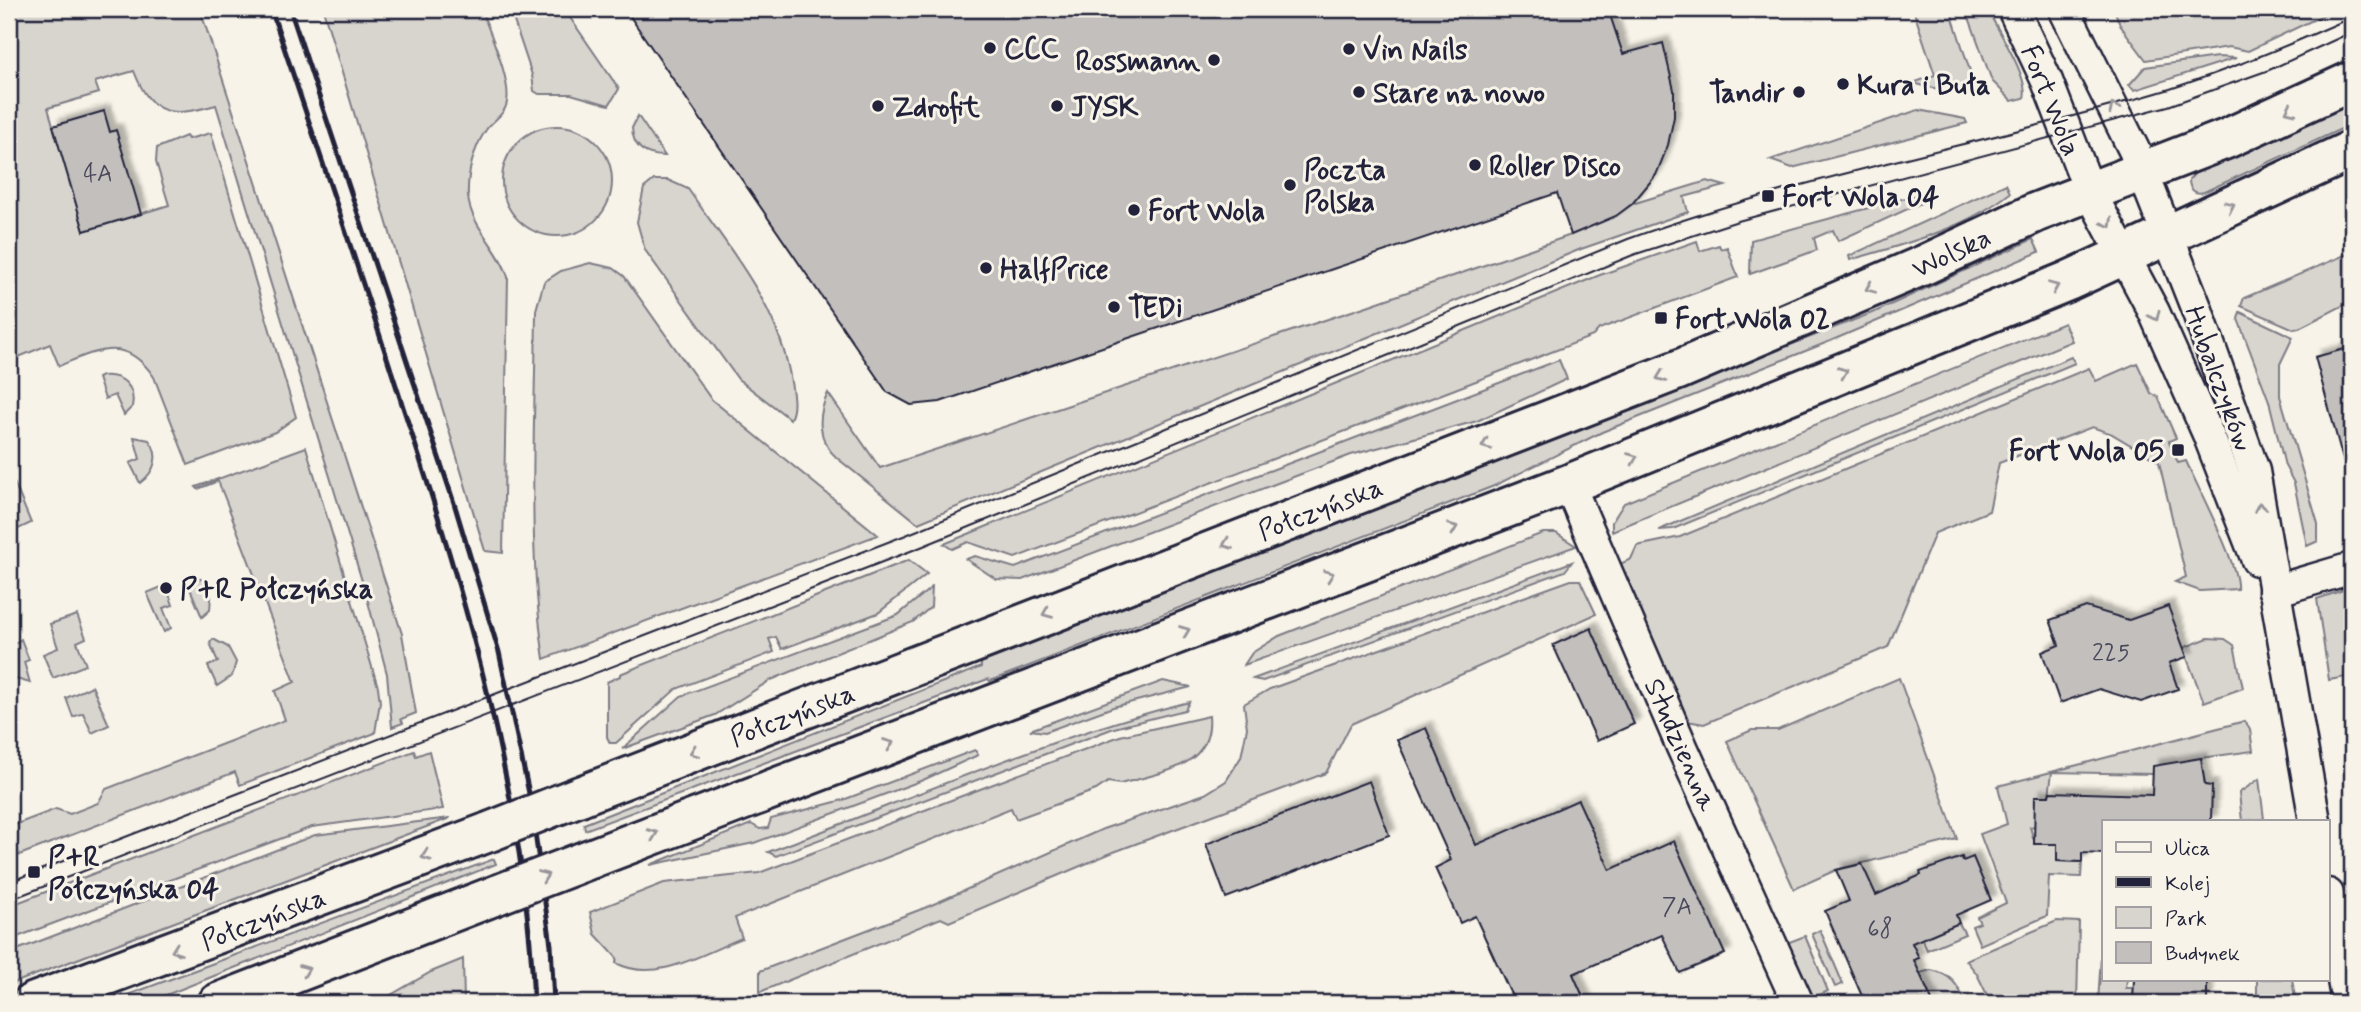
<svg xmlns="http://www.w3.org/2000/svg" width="2361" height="1012" font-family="Mynerve,sans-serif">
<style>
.green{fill:#d8d5cf;stroke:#7d7c85;stroke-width:2}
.building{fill:#c2bfbd;stroke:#22223b;stroke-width:2;filter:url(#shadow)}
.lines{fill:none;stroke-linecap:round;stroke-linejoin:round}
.minor-casing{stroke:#22223b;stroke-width:35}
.major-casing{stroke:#22223b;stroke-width:44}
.minor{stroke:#f7f3e8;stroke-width:30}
.major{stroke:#f7f3e8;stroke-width:38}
.tram{stroke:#22223b;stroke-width:2}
.rail{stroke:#22223b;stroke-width:5}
.major-bridge-casing{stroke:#22223b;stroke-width:44;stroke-linecap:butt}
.major-bridge{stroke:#f7f3e8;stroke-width:38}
.oneway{stroke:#97959a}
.poi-dot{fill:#22223b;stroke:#f7f3e8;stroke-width:2.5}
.labels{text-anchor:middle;stroke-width:6;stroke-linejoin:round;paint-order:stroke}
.number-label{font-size:24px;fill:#4a495c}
.poi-label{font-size:28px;font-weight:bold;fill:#22223b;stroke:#f7f3e8;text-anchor:start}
.street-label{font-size:28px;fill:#22223b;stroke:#f7f3e8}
</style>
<defs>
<filter id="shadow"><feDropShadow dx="6" dy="-6" stdDeviation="2" flood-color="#0004"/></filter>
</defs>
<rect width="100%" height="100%" fill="#f7f3e8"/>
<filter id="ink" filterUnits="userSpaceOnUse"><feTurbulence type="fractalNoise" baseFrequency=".0143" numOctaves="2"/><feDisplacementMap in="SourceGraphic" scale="14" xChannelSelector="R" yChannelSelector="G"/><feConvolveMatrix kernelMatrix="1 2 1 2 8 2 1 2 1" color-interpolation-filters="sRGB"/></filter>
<g filter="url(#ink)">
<g class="green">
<path d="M9,9H200L402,634L416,713L401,719L403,723L392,727L387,674L366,594L216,105C172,117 152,118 134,71L95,82L99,93L48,108L84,231L169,205L156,162L157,148L186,136L188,139L211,133L296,417L275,432L188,465L154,377C126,335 98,350 59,366L50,344L9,361Z"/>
<path d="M323,9H481C489,31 514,85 506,106C503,116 491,122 486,130C473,149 467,175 468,196C470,226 500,249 508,277L503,553L485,551Z"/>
<polygon points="510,9 564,9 619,89 609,105 571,94 539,94 534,91 532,75"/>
<path d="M1913,9H1950L1971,74L1967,86C1951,94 1929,87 1913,83L1935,75Z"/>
<path d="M1966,9H1987C1997,29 2030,78 2024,98L2012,101L1992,81Z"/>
<polygon points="2114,9 2336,9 2248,51 2229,47 2146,60 2120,25"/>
<polygon points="2217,57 2236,58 2135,90 2129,85 2145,67"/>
<path d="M2352,104V124L2204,192C2195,195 2189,189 2189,180L2195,173Z"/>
<polygon points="1918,110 1965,119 1967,123 1792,168 1770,160"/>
<path d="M638,116L665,156C646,156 633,149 632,128Z"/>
<circle cx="557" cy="181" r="55"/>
<path d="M654,180H668L688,189C730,250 780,307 791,382C793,394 796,408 790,419L738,379L645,250L637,222L644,188Z"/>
<path d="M1707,181L1725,186L1684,197L1688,212L1581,249L918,523L837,458C817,440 817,416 828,393L880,468L1367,306L1571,235L1616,216L1632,204Z"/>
<path d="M2006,184L2010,193C1965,229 1905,244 1850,260L1849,256Z"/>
<polygon points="1920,194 1923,202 1838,241 1833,230 1814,238 1817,250 1750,274 1751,240"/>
<polygon points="2033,239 2039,252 1828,342 1602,432 1494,486 990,681 988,679 585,830 584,824 981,667 981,663 1877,311"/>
<polygon points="1697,241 1700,251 1719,245 1721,249 1727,247 1738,277 1599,329 1593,336 1015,558 968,542 952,549 944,544 1600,275"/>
<polygon points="2352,252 2352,301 2299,328 2294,329 2241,306 2244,298"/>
<path d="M590,263L613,268L624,276L711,399L878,535L544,659C527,544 535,426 536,310L544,282L561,271Z"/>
<polygon points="2240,312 2293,337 2280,364 2280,396 2318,524 2318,541 2307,546 2294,483 2285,466 2269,401 2238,319"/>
<polygon points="2064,323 2072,341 1612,531 1612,522 1624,503"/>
<polygon points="2071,357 2075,363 1673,529 1659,530"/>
<polygon points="1559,360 1567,379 1477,421 1351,455 1022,580 996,579 966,559 975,556 1015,568"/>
<path d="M2137,363L2151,393L2158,397L2176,438L2169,441L2178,463L2186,461C2197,486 2240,567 2237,589L2200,591L2175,582L2186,577L2159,462L2112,434L2092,427L1999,463L1989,511L1935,533L1888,647L1704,724L1687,721L1620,564L1631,559L1637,546L1680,537L2089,368L2096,381Z"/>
<path d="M102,376C123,374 136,387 132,407L124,415L115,395L105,399L98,378Z"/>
<path d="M134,437L149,440C161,455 155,472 140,483L130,463L140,459Z"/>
<polygon points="306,447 378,687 380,702 375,733 240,785 235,772 9,859 9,827 56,809 70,814 98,803 106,789 285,720 275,691 295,682 226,501 218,481 198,489 196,487"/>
<polygon points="14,482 31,523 14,531 9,520 9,484"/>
<polygon points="1543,533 1556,533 1576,546 1244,665 1252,653 1279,636"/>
<polygon points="909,560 927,574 878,613 782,649 776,637 769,639 774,652 676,689 616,743 610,743 607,737 607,682 620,676 620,674"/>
<polygon points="1572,562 1565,571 1263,681 1253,679"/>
<polygon points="190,575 203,580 211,596 210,610 202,617 185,577"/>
<polygon points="1571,580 1580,580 1596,614 1351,724 1326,773 1111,853 949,922 941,918 760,992 760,971 927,907 1103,829 1205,794 1226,781 1241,757 1247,728 1244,704 1270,689"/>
<polygon points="166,585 173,605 163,608 171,628 164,632 147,593"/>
<polygon points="932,587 931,607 913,622 771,680 715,715 622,749 681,696 898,615"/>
<polygon points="2352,587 2352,676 2329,680 2317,599"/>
<polygon points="77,615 86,638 77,642 86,665 53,678 43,654 58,648 50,624"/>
<polygon points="2208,638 2225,639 2234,645 2243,688 2204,702 2183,648"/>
<polygon points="21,639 29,660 24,662 30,683 9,677 9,648"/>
<polygon points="213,639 228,647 236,662 232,676 217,686 208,666 218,662 210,643"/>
<polygon points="1899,678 1957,839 1836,870 1794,889 1727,741 1752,730 1778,730"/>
<polygon points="1163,681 1191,687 1113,707 1045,732 1030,730"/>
<polygon points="92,686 109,725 92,733 83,713 73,717 66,698"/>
<path d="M1189,702L1185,710L1114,728L776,856L768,852C908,800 1044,738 1189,702Z"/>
<path d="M1209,716C1214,768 1158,773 1120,784L1108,782L1096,790L1016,819L1011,808L735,918L742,938C704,953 656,984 616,963L617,958L595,934L590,912L664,883L759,873L1120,736Z"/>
<polygon points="2245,721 2250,730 2253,751 2201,758 2153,774 2052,772 2049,796 2035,826 2030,827 2035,844 2057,844 2057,861 2082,862 2081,877 2049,876 2047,916 1980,945 1972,926 1980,923 1977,917 2006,903 1980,834 2007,824 1998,786"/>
<polygon points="975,750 978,755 923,780 754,843 650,865 751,824 760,829 768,828 771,819 843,800"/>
<polygon points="414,751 416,756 429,751 443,809 312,827 9,940 9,906"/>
<polygon points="2259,779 2264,819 2242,821 2239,793"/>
<polygon points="450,818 11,984 9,953 315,835"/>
<polygon points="494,859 496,864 146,1003 106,1003"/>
<polygon points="2104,909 2104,979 2127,979 2126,988 2134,988 2133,1003 2098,1003"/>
<polygon points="2057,921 2079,922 2077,1003 1991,1003 1977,974 1966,960"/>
<polygon points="1959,923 1965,934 1927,950 1922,939"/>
<polygon points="1820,930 1843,984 1835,987 1812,934"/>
<polygon points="1805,936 1828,991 1811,999 1784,944"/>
<polygon points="463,959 464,1003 377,1003 431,972"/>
<path d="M1931,970C1951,974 1958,985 1966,1003H1933L1920,973Z"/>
<polygon points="2257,979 2292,979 2296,1003 2257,1003"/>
</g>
<g class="building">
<polygon points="625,9 1608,9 1623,54 1663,43 1674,90 1674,117 1668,145 1656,175 1632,204 1616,216 1571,235 1557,193 940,402 911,405 887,392"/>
<polygon points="104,111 110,132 116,130 141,214 84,231 53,126"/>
<polygon points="2352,347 2352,466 2345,467 2315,357"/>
<polygon points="2168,606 2187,657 2169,663 2178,689 2141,702 2099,689 2060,703 2042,652 2059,645 2050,620 2086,607 2129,620"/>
<polygon points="1591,628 1634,724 1597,741 1553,645"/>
<polygon points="1426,728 1476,845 1578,800 1610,870 1674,841 1725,954 1680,973 1662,935 1573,974 1586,1003 1515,1003 1475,916 1460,923 1435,868 1451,860 1397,740"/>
<polygon points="2201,758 2205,785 2212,786 2211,821 2104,821 2104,854 2082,853 2082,862 2057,861 2057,844 2034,844 2035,796 2049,796 2050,792 2152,795 2153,766"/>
<polygon points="1369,781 1389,835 1226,898 1206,844"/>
<polygon points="1962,857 1963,861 1973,857 1991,900 1956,915 1959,923 1912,943 1919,958 1914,960 1933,1003 1865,1003 1825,911 1849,901 1836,870 1862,864 1876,895 1921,875 1920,872"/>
<polygon points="2134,979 2207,979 2207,1003 2133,1003"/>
</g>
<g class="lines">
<g class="minor-casing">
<g id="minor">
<polyline points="2013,9 2047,81 2090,192 2154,312 2208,434 2257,560"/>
<polyline points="2064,9 2134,150 2197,310 2254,471 2315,821"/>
<polyline points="1569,484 1682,747 1798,1003"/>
<polyline points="2274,591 2352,568"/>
<polyline points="2328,894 2347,1003"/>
</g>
</g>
<g class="major-casing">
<g id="major">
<polyline points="580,796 1678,370 1926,264 2037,212 2226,139 2352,81"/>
<polyline points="590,859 1569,484 2068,281 2352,150"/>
<polyline points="32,1003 489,832"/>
<polyline points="218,1003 499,894"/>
</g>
</g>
<use href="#minor" class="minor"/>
<use href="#major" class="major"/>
<g class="tram">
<path d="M9,882L906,535L1628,239C1804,175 1991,143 2170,89C2232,69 2292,44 2352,17"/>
<polyline points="9,900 921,547 1633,255 1738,221 2168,106 2269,70 2352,32"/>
</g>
<g class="rail">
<path d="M271,9C315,139 359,270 401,401C466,597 525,795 534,1003"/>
<polyline points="290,9 454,503 499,652 530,798 551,945 554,1003"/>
</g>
<g class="major-bridge-casing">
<g id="major-bridge">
<polyline points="489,832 580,796"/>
<polyline points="499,894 590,859"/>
</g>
</g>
<use href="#major-bridge" class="major-bridge"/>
</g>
<defs><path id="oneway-chevron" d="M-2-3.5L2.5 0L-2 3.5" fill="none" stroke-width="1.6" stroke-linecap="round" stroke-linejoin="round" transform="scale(1.75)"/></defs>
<g class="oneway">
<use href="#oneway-chevron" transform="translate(2114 108) rotate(-116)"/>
<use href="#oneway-chevron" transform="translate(2290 110) rotate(155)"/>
<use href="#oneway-chevron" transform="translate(2230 206) rotate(-25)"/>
<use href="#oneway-chevron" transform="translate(2108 223) rotate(61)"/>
<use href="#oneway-chevron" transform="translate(2054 287) rotate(-23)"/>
<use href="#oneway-chevron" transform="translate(1870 288) rotate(157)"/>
<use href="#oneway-chevron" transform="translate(2155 316) rotate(65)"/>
<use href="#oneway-chevron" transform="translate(1843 372) rotate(-22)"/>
<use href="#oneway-chevron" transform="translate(1661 377) rotate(159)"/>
<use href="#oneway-chevron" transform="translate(1486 445) rotate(159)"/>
<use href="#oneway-chevron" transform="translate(1633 458) rotate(-22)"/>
<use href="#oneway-chevron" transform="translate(2260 507) rotate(-100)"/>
<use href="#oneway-chevron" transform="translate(1453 528) rotate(-21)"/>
<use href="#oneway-chevron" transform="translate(1227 544) rotate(159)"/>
<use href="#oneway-chevron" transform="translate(1329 575) rotate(-21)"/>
<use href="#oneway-chevron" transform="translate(1047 613) rotate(158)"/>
<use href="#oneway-chevron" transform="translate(1185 631) rotate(-21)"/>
<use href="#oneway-chevron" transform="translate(889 744) rotate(-21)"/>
<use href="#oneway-chevron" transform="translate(694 752) rotate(159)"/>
<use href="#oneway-chevron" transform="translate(653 834) rotate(-21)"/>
<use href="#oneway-chevron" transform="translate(426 856) rotate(159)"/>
<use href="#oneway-chevron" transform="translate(544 876) rotate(-21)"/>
<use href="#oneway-chevron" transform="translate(176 950) rotate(160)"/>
<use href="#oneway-chevron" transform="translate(305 970) rotate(-21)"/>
</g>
</g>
<g class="poi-dot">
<circle cx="990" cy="48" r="7"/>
<circle cx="1349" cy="49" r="7"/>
<circle cx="1214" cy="60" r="7"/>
<circle cx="1843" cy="84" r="7"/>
<circle cx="1359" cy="92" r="7"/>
<circle cx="1799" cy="92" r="7"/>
<circle cx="878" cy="106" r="7"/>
<circle cx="1057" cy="106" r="7"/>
<circle cx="1475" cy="165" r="7"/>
<circle cx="1290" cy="185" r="7"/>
<rect x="1761" y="189" width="14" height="14" rx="3.5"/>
<circle cx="1134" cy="210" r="7"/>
<circle cx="986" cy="268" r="7"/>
<circle cx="1114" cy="307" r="7"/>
<rect x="1654" y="311" width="14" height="14" rx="3.5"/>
<rect x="2171" y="443" width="14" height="14" rx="3.5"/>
<circle cx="166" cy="588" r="7"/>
<rect x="27" y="865" width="14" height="14" rx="3.5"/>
</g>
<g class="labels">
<g class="number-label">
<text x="98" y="181">4A</text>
<text x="2111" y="660">225</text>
<text x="1677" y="914">7A</text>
<text x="1880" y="936">68</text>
</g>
<g class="poi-label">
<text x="1004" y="58">CCC</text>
<text x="1363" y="59">Vin Nails</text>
<text x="1200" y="70" text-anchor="end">Rossmann</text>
<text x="1857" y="94">Kura i Buła</text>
<text x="1373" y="102">Stare na nowo</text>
<text x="1785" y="102" text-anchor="end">Tandir</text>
<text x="892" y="116">Zdrofit</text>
<text x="1071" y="116">JYSK</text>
<text x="1489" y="175">Roller Disco</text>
<text x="1304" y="179">Poczta<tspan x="1304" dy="32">Polska</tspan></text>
<text x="1782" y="206">Fort Wola 04</text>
<text x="1148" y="220">Fort Wola</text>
<text x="1000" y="278">HalfPrice</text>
<text x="1128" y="317">TEDi</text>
<text x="1675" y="328">Fort Wola 02</text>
<text x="2164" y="460" text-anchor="end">Fort Wola 05</text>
<text x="180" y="598">P+R Połczyńska</text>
<text x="48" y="866">P+R<tspan x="48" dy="32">Połczyńska 04</tspan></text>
</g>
<g class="street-label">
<text transform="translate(2052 100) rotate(68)" y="10">Fort Wola</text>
<text transform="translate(1951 252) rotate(-25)" y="10">Wolska</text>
<text transform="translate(2220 378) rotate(70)" y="10">Hubalczyków</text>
<text transform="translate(1320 508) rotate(-21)" y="10">Połczyńska</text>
<text transform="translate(792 714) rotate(-21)" y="10">Połczyńska</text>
<text transform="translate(1682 744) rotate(66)" y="10">Studzienna</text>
<text transform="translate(263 918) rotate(-21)" y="10">Połczyńska</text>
</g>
</g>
<rect width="2361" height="1012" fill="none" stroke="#f7f3e8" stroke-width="35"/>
<rect x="18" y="18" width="2326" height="977" fill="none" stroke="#22223b" stroke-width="2.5" filter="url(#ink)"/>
<rect x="2102" y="820" width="228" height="161" fill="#f7f3e8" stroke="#a29fa3" stroke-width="2"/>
<rect x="2116" y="842" width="35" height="10" fill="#f7f3e8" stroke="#a29fa3" stroke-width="2"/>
<text x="2165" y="855" font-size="21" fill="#22223b">Ulica</text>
<rect x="2116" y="877" width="35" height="10" fill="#22223b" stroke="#a29fa3" stroke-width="2"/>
<text x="2165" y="890" font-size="21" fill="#22223b">Kolej</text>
<rect x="2116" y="907" width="35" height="21" fill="#d8d5cf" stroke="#a29fa3" stroke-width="2"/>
<text x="2165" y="925" font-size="21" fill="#22223b">Park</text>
<rect x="2116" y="942" width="35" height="21" fill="#c2bfbd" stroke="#a29fa3" stroke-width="2"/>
<text x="2165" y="960" font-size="21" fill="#22223b">Budynek</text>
</svg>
